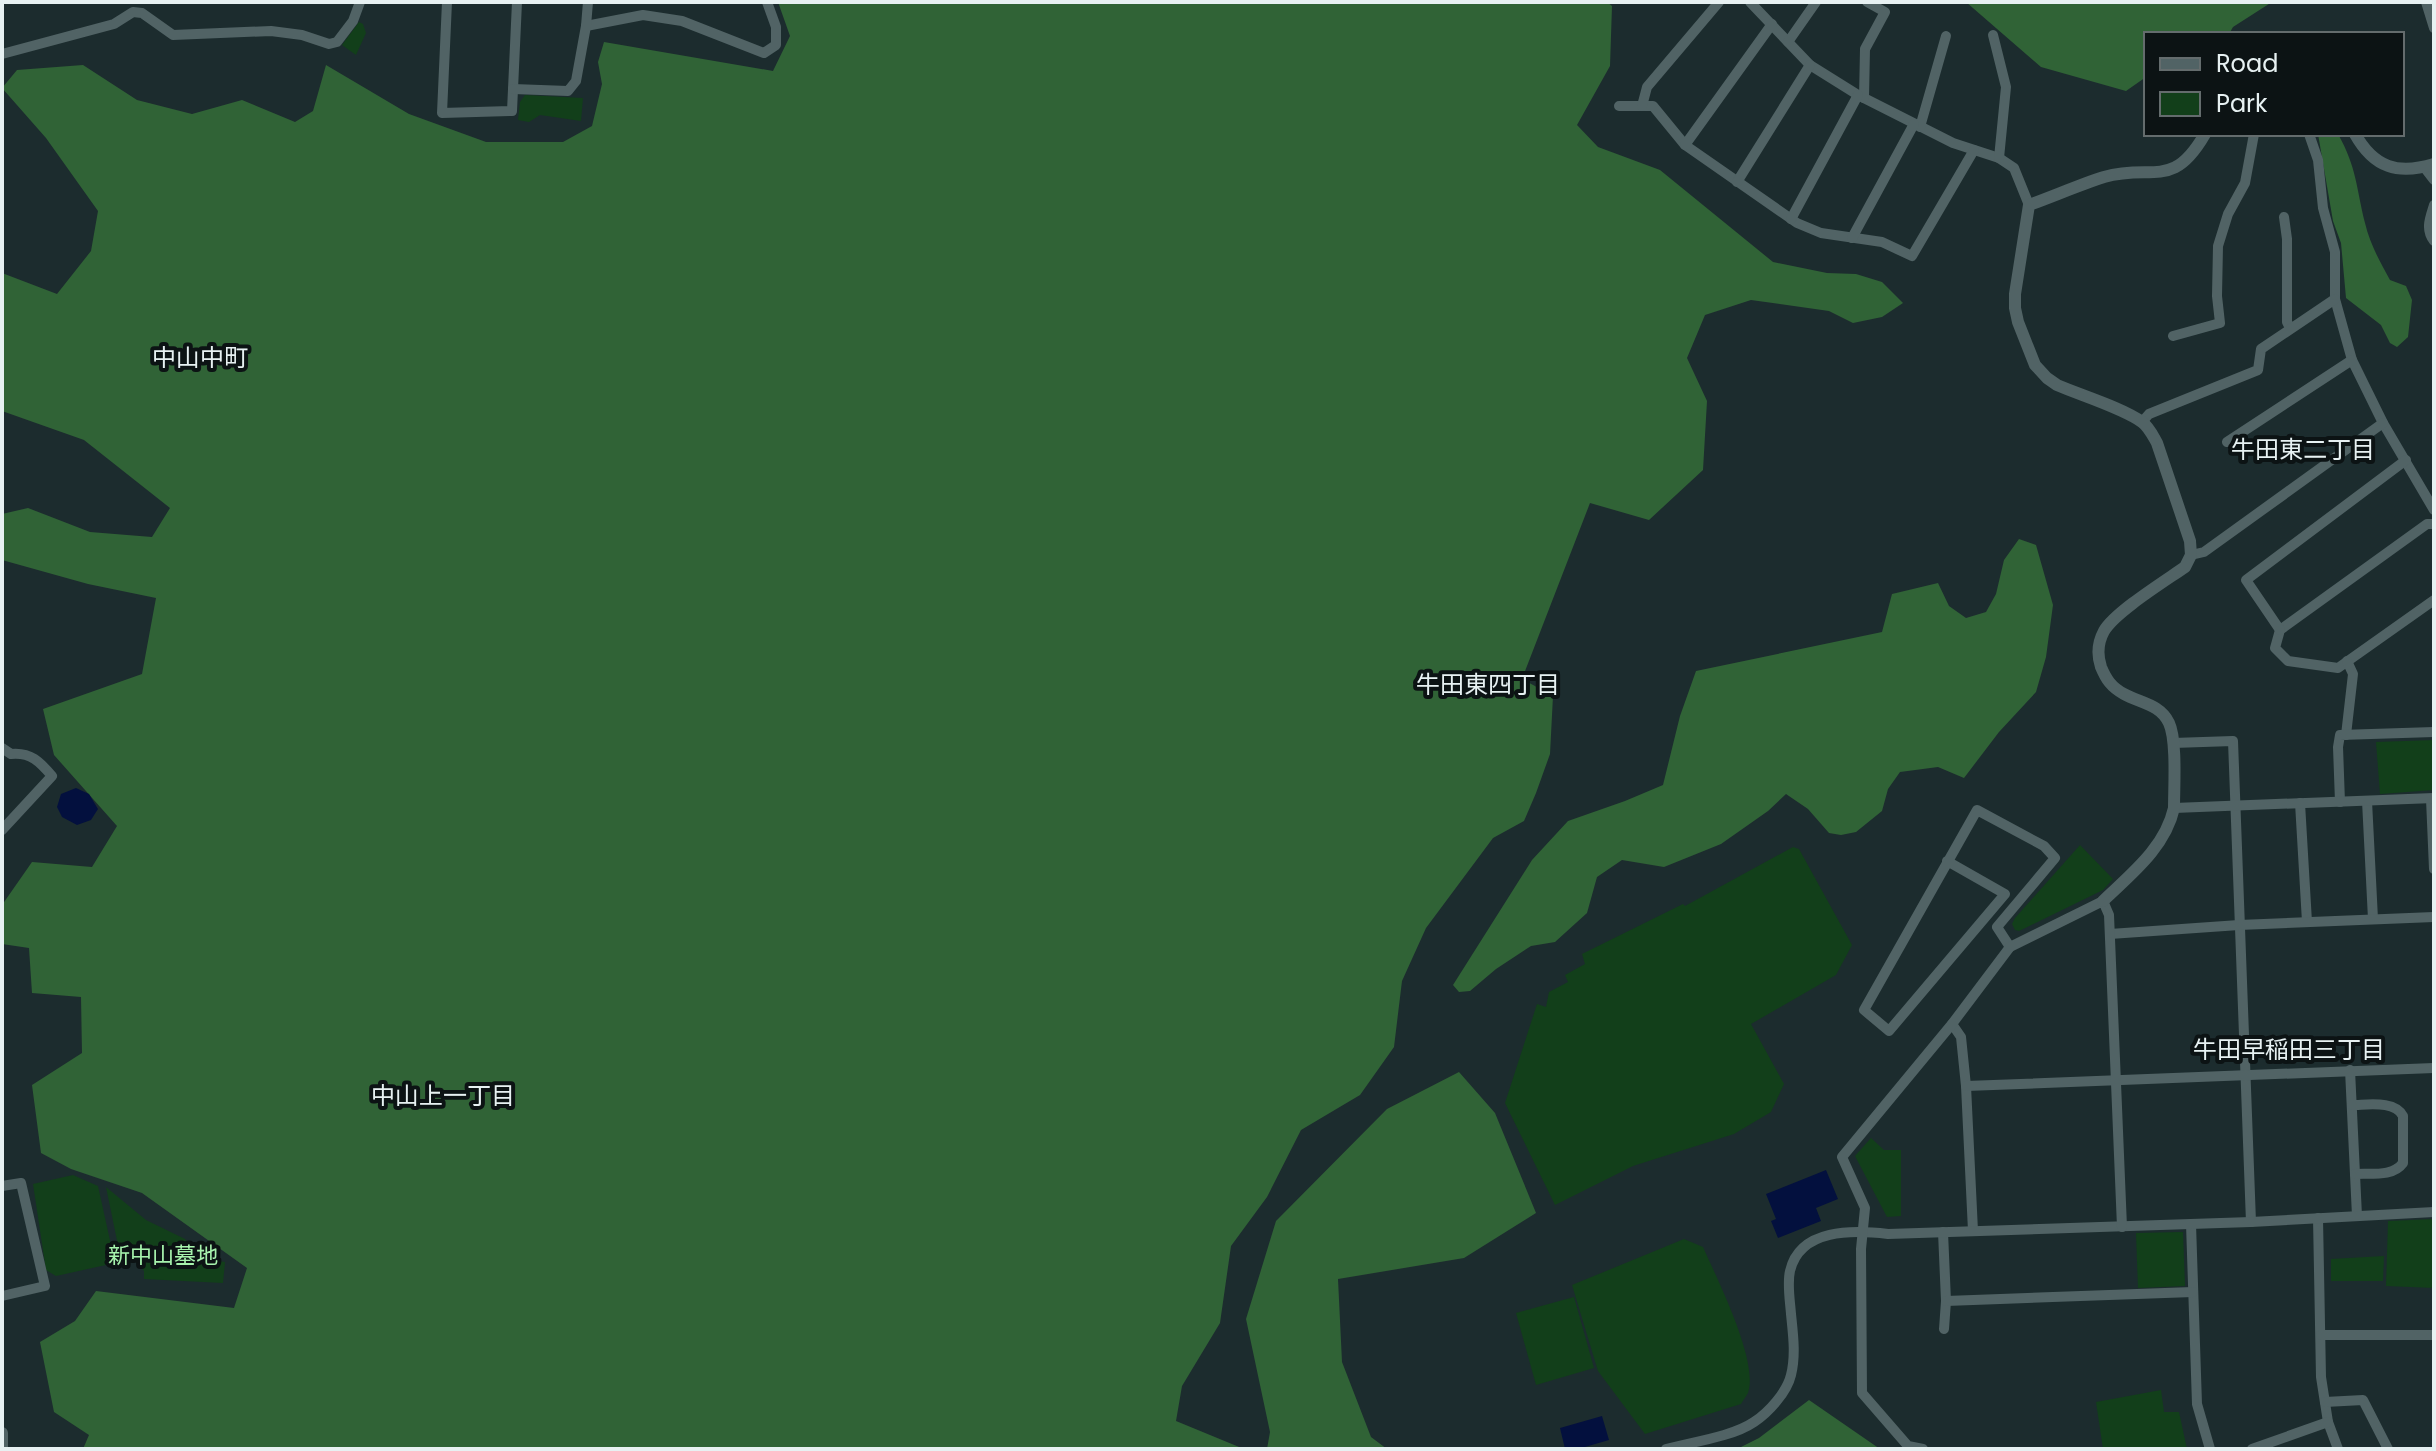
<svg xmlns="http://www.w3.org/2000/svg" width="2436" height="1451" font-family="Poppins,'Noto Sans JP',sans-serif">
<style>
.green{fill:#123f1a}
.forest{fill:#306336}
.water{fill:#03103e}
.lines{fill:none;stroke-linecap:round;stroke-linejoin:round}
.minor{stroke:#516365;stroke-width:10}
.tertiary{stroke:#516365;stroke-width:12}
.labels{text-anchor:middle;stroke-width:8;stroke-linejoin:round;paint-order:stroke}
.park-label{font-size:22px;fill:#a7f3ad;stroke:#0c1314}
.neighbourhood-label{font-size:24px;fill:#e7f1f2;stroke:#0c1314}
</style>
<rect width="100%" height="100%" fill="#1c2c2e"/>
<g class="green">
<polygon points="359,22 363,24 366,33 356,55 342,45"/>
<polygon points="525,95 583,98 581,121 540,115 529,122 518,120 520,102"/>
<polygon points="2434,740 2434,790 2380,794 2376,742"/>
<polygon points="2080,845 2113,879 2103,890 2019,931 2015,930 2012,924 2015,918"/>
<polygon points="1793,847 1799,849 1852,945 1836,975 1751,1024 1784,1084 1771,1112 1734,1134 1633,1166 1555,1205 1505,1103 1537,1004 1546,1007 1549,992 1568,982 1565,975 1585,964 1582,954 1683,904 1685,906"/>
<polygon points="1871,1138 1884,1150 1901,1150 1901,1216 1887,1217 1855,1156"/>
<polygon points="73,1175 98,1186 115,1263 56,1276 46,1270 33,1184"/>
<polygon points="106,1187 146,1220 185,1239 201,1258 225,1262 223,1283 144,1279 144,1271 136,1262 121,1260"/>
<polygon points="2434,1219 2434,1288 2386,1286 2388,1221"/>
<polygon points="2183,1232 2185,1286 2138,1288 2136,1233"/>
<path d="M1684,1239L1703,1247C1717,1279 1759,1361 1748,1393C1746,1397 1743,1400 1741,1404L1645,1434L1598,1371L1572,1285Z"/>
<polygon points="2384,1256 2383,1281 2331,1281 2331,1259"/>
<polygon points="1574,1297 1594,1368 1536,1385 1516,1313"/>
<polygon points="2161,1390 2164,1412 2179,1412 2187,1449 2103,1449 2096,1402"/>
</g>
<g class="forest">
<polygon points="778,2 1607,2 1612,6 1610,66 1577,125 1598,147 1660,170 1773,262 1827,273 1856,274 1882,282 1903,303 1882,317 1853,323 1829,311 1751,300 1705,315 1687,358 1707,401 1703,470 1649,520 1590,503 1522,679 1553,696 1550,754 1536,793 1524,821 1493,838 1426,928 1402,981 1394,1047 1360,1095 1301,1130 1267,1197 1231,1246 1220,1323 1182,1386 1176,1421 1244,1449 83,1449 89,1435 54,1412 40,1342 75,1321 96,1291 234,1308 247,1268 142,1193 71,1169 41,1153 32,1085 82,1053 81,997 32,993 29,948 2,944 2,905 32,862 92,867 117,826 54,755 43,709 142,674 156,598 88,584 2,560 2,514 28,508 90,532 152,537 170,508 84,440 2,411 2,273 57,294 91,251 98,211 46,138 2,88 17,70 83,65 137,100 192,114 242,100 295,122 313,111 326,65 409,114 486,142 563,142 592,126 602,84 598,62 604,42 773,71 790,36"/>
<polygon points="1966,2 2272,2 2233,27 2229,34 2146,34 2146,77 2126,91 2041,67"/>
<path d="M2318,134H2338C2357,168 2356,187 2365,223C2370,244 2380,262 2390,280L2406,286L2412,300L2408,337L2397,347L2390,343L2381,325L2346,298L2341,243L2333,221Z"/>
<polygon points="2019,539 2036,545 2053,605 2046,657 2036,692 1999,732 1964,778 1938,767 1900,772 1888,789 1882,811 1856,832 1841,835 1829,833 1808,809 1786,794 1768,811 1721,844 1664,867 1622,860 1597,877 1587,913 1555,942 1531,946 1496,969 1470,991 1459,992 1453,985 1532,860 1568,821 1625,801 1663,785 1680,716 1696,671 1882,632 1892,594 1938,583 1949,606 1966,618 1986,612 1996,594 2004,560"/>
<polygon points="1459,1072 1495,1113 1536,1213 1464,1258 1338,1279 1342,1362 1371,1437 1387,1449 1267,1449 1270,1432 1246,1319 1276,1221 1387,1109"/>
<polygon points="1809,1400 1880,1449 1737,1449 1759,1438"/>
</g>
<g class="water">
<polygon points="76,788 89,794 98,809 91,820 77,825 62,817 57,807 61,794"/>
<polygon points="1826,1170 1838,1199 1816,1208 1821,1221 1778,1238 1771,1221 1776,1219 1766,1194"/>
<polygon points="1602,1416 1609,1440 1578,1449 1565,1449 1560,1428"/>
</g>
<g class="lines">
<g class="minor">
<polyline points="447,2 442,113 512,111 517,2"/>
<polyline points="1750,2 1810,65 1858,95 1953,143 1999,158 2014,168 2029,205"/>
<polyline points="2426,2 2434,28"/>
<polyline points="586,26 643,15 682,21 764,53 776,45 776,27 767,2"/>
<polyline points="1993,35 2006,87 1999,158"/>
<polyline points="1788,42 1816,2"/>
<polyline points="2,54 114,24 133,12 142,13 173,35 271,31 302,35 329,44 337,42 353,21 360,2"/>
<polyline points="513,89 568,91 576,81 586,26 588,2"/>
<polyline points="1864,98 1865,49 1885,12 1867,2"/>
<polyline points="1619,106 1653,106 1685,145 1797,223 1821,233 1882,242 1912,256 1974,150"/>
<polyline points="1642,106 1647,87 1719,2"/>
<polyline points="1920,127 1946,36"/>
<polyline points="2309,134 2318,160 2323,208 2335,252 2335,299 2352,360 2383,423 2434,510"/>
<polyline points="1685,145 1772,24"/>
<polyline points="2424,167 2434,180"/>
<polyline points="1737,182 1810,65"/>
<path d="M2434,205C2430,218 2425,229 2434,241"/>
<polyline points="2284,217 2287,239 2287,322 2290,328"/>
<polyline points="1791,219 1858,95"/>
<polyline points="1852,238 1914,124"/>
<polyline points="2173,336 2220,323 2217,296 2218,246 2228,214 2245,183 2254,134"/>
<polyline points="2142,422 2149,414 2258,370 2261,349 2335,299"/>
<polyline points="2227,442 2352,360"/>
<polyline points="2434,524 2427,524 2280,630 2275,648 2288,661 2338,668 2434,600"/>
<polyline points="2191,555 2204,552 2383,423"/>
<polyline points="2280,630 2246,580 2406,460"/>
<polyline points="2346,735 2353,674 2347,661"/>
<polyline points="2173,743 2233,741 2251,1222"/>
<path d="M2,748L11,754C31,752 40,762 52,776L2,830"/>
<polyline points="2431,799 2434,869"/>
<polyline points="2367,801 2373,919"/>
<polyline points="2340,802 2338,747 2340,735 2434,732"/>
<polyline points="2300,803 2307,922"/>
<polyline points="2174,808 2434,798"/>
<polyline points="1947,861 2005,894 1889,1031 1864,1010 1977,810 2044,846 2055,858 1997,927 2010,947"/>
<polyline points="2110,934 2239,925 2434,917"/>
<polyline points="1952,1024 1961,1037 1966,1086 1973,1231"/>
<polyline points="2350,1070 2357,1216"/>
<polyline points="1966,1086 2434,1068"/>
<path d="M2352,1105C2367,1105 2395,1100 2403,1116V1163C2393,1177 2371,1173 2355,1174"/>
<polyline points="2,1186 21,1183 45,1286 2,1296"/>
<polyline points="2318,1218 2321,1377 2328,1422 2338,1449"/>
<polyline points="2191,1224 2197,1404 2210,1449"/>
<polyline points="1943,1232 1946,1301 1944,1329"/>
<polyline points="1946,1301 2193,1292"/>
<polyline points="2321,1335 2434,1335"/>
<polyline points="2325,1402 2363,1400 2388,1449"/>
<path d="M1666,1449C1692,1442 1732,1437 1754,1422C1769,1412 1787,1392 1791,1375C1796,1355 1793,1334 1791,1314C1790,1300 1787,1284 1790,1271C1800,1228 1853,1230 1888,1234L2251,1222L2434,1212"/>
<polyline points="1923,1449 1908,1446 1862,1393 1861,1249 1865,1208 1842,1157 1952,1024 2010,947 2103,901 2109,915 2122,1227"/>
<polyline points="2252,1449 2328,1422"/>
</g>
<g class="tertiary">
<path d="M2355,134C2374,168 2398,175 2434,164"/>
<path d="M2103,901C2131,874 2165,848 2174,808C2174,787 2177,740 2169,723C2160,704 2140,703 2124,694C2111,687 2106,679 2101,667C2097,655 2098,642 2104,631C2115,612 2165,581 2185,567L2191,555L2190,541L2157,443C2153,436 2149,427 2142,422C2123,408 2080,395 2057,385L2047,378L2035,365L2018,322L2015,308V294L2029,205C2054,196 2079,185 2104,177C2153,163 2172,191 2205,134"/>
<polyline points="2,1433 2,1448"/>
</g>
</g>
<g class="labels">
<g class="park-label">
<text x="163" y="1263">新中山墓地</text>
</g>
<g class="neighbourhood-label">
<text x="200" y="366">中山中町</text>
<text x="2303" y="458">牛田東二丁目</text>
<text x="1488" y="693">牛田東四丁目</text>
<text x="2289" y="1058">牛田早稲田三丁目</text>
<text x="443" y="1104">中山上一丁目</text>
</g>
</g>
<rect width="2436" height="1451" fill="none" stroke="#e7f1f2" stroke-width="8"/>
<rect x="2144" y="32" width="260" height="104" fill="#0c1314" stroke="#646c6d" stroke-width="2"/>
<rect x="2160" y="58" width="40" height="12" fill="#516365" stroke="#646c6d" stroke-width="2"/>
<text x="2216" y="72" font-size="24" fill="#e7f1f2">Road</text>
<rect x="2160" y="92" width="40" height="24" fill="#123f1a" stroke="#646c6d" stroke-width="2"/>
<text x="2216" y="112" font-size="24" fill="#e7f1f2">Park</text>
</svg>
